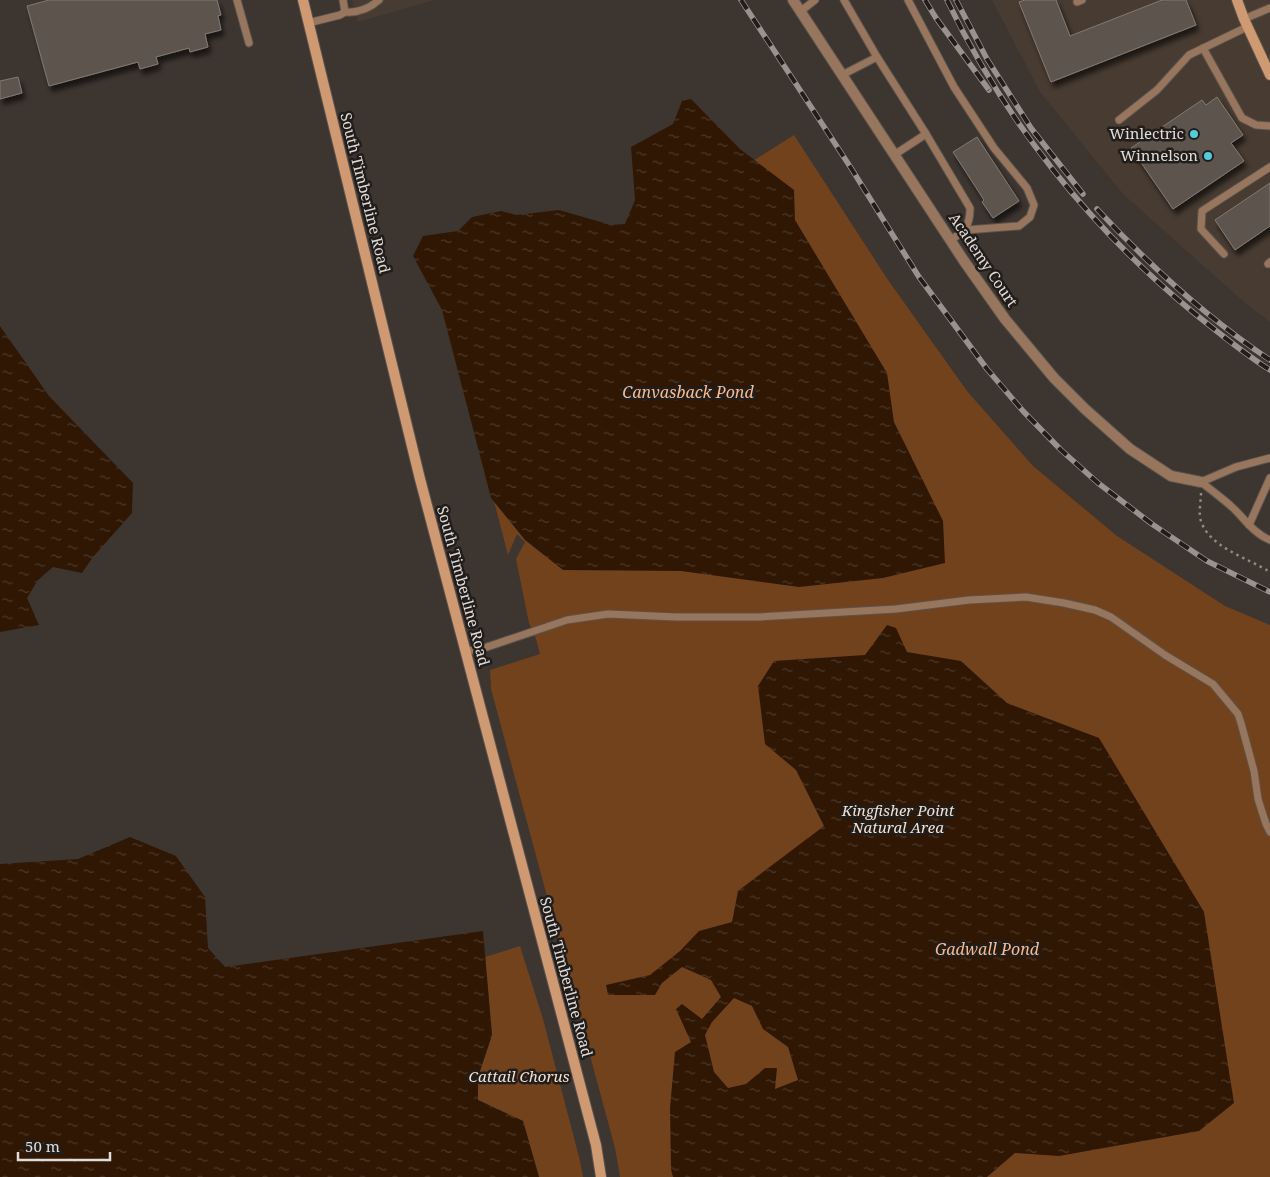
<svg xmlns="http://www.w3.org/2000/svg" width="1270" height="1177" font-family="'Noto Serif',serif">
<style>
.built{fill:#483b31}
.green{fill:#72421c}
.water{fill:url(#water-ripples);fill-rule:evenodd}
.building{fill:#5d544e;stroke:#827973;filter:url(#shadow)}
.lines{fill:none;stroke-linecap:round;stroke-linejoin:round}
.service-casing{stroke:#5b534e;stroke-width:9}
.minor-casing{stroke:#5b534e;stroke-width:12}
.secondary-casing{stroke:#5b534e;stroke-width:12}
.path{stroke:#908985;stroke-width:2.5;stroke-dasharray:2.5 4;stroke-linecap:butt}
.service{stroke:#98765e;stroke-width:7}
.minor{stroke:#98765e;stroke-width:10}
.secondary{stroke:#cf9972;stroke-width:10}
.rail-casing{stroke:#99938f;stroke-width:5.5}
.rail{stroke:#211d1b;stroke-width:4;stroke-dasharray:11;stroke-linecap:butt}
.poi-dot{fill:#53cbda;stroke:#211d1b;stroke-width:2}
.labels{text-anchor:middle;stroke-width:5;stroke-linejoin:round;paint-order:stroke}
.poi-label{font-size:15px;fill:#e1dcd8;stroke:#211d1b;text-anchor:end}
.street-label{font-size:15px;fill:#e1dcd8;stroke:#211d1b}
.park-label{font-size:15px;font-style:italic;fill:#f5e0d1;stroke:#211d1b}
.water-label{font-size:16px;font-style:italic;fill:#f8ba8e;stroke:#211d1b}
</style>
<defs>
<pattern id="water-ripples" width="26" height="14" patternUnits="userSpaceOnUse" patternTransform="scale(1.25)"><rect width="26" height="14" fill="#2f1704"/><path d="M2 4q2-2 4 0t4 0M15 11q2-2 4 0t4 0" fill="none" stroke="#4d3828"/></pattern>
<filter id="shadow"><feDropShadow dx="3" dy="5.5" stdDeviation="2.5" flood-color="#0009"/></filter>
</defs>
<rect width="100%" height="100%" fill="#3d3530"/>
<g class="built">
<polygon points="352,0 435,0 358,22"/>
<polygon points="992,0 1270,0 1270,322 1245,303 1123,194 1040,92"/>
</g>
<g class="green">
<polygon points="794,135 888,280 967,391 1033,466 1117,536 1225,606 1270,625 1270,1177 620,1177 615,1148 491,689 490,670 540,654 536,639 529,623 516,559 525,542 517,534 508,555 433,266 625,242"/>
<polygon points="520,946 543,1019 580,1161 583,1177 539,1177 523,1121 478,1100 478,1077 492,1035 485,957"/>
</g>
<g class="water">
<polygon points="691,99 740,149 794,190 795,220 887,373 894,422 943,521 945,563 883,578 799,587 681,571 563,570 525,540 491,498 442,310 413,256 423,236 458,231 472,217 501,211 516,215 559,210 611,225 625,224 635,200 631,147 673,124 682,101"/>
<polygon points="0,326 49,396 133,483 132,513 93,557 82,573 53,567 38,580 27,598 39,625 0,632"/>
<path d="M887,625L896,628L907,652L961,661L1007,703L1099,738L1204,912L1234,1103L1199,1131L1059,1156L1015,1153L987,1177H673L671,1169L670,1108L675,1052L691,1042L676,1009L682,1004L702,1019L721,997L711,980L682,967L662,983L655,995H608L606,985L650,975L680,951L699,931L732,922L738,891L824,826L796,770L765,744L758,686L774,661L865,655ZM734,998L752,1006L763,1029L788,1047L798,1080L775,1089L777,1068H765L746,1084L728,1088L714,1072L705,1035L712,1022Z"/>
<polygon points="130,837 176,856 205,897 208,948 225,967 483,931 492,1035 478,1077 478,1100 523,1121 539,1177 0,1177 0,864 78,859"/>
</g>
<g class="building">
<polygon points="49,0 217,0 221,15 218,16 221,30 205,34 208,47 190,52 189,48 156,57 158,64 140,69 138,62 49,86 27,6"/>
<polygon points="1025,0 1056,0 1070,36 1162,0 1186,0 1196,25 1051,82 1019,2"/>
<polygon points="18,77 22,93 0,99 0,81"/>
<polygon points="1217,97 1243,135 1231,143 1244,161 1173,209 1131,148 1202,100 1206,105"/>
<polygon points="977,137 1019,201 993,218 982,202 984,200 953,152"/>
<polygon points="1270,183 1270,226 1235,250 1215,220"/>
</g>
<g class="lines">
<g class="service-casing">
<g id="service">
<polyline points="237,0 249,43"/>
<polyline points="908,0 954,87 994,148 1027,188 1034,205 1030,217 1019,226 966,230"/>
<polyline points="1077,2 1082,0"/>
<polyline points="801,11 815,0"/>
<path d="M345,12C358,13 369,9 379,0"/>
<polyline points="1244,19 1270,8"/>
<polyline points="308,23 340,15 345,12 343,0"/>
<polyline points="1203,48 1242,118 1256,125 1270,126"/>
<polyline points="877,57 926,134 894,155"/>
<polyline points="842,75 877,57 844,0"/>
<polyline points="1119,120 1157,90 1189,55 1247,27"/>
<path d="M926,134L970,208C970,227 965,230 950,241"/>
<polyline points="1224,254 1201,229 1202,211 1270,167"/>
<polyline points="1268,264 1270,262"/>
<path d="M1270,458L1236,467L1201,482C1211,490 1222,498 1232,507C1244,518 1254,534 1270,540"/>
<polyline points="1249,525 1270,478"/>
<polyline points="465,651 481,649 567,620 608,614 676,617 759,617 896,609 969,600 1026,597 1064,603 1095,610 1111,617 1165,655 1213,684 1238,714 1241,723 1254,771 1258,799 1266,824 1270,832"/>
</g>
</g>
<g class="minor-casing">
<polyline id="minor" points="793,0 964,261 1005,319 1054,378 1085,409 1130,449 1171,476 1201,482"/>
</g>
<g class="secondary-casing">
<g id="secondary">
<polyline points="303,0 420,479 596,1145 601,1177"/>
<polyline points="1237,0 1244,19 1270,75"/>
</g>
</g>
<path class="path" d="M1201,493C1201,501 1199,509 1200,517C1205,546 1248,558 1270,572"/>
<use href="#service" class="service"/>
<use href="#minor" class="minor"/>
<use href="#secondary" class="secondary"/>
<g class="rail-casing">
<g id="rail">
<polyline points="741,0 851,168 919,277 987,369 1023,411 1061,450 1098,483 1152,524 1207,561 1270,592"/>
<polyline points="925,0 936,18 989,90"/>
<path d="M947,0C1005,121 1090,228 1194,313C1219,333 1243,353 1270,370"/>
<polyline points="956,0 987,59 1031,128 1083,194"/>
<path d="M1097,209C1149,265 1206,317 1270,360"/>
</g>
</g>
<use href="#rail" class="rail"/>
</g>
<g class="poi-dot">
<circle cx="1194" cy="134" r="5"/>
<circle cx="1208" cy="156" r="5"/>
</g>
<g class="labels">
<g class="poi-label">
<text x="1184" y="139">Winlectric</text>
<text x="1198" y="161">Winnelson</text>
</g>
<g class="street-label">
<text transform="translate(365 193) rotate(76)" y="5">South Timberline Road</text>
<text transform="translate(983 260) rotate(56)" y="5">Academy Court</text>
<text transform="translate(463 586) rotate(75)" y="5">South Timberline Road</text>
<text transform="translate(566 977) rotate(75)" y="5">South Timberline Road</text>
</g>
<g class="park-label">
<text x="898" y="816">Kingfisher Point<tspan x="898" dy="17">Natural Area</tspan></text>
<text x="519" y="1082">Cattail Chorus</text>
</g>
<g class="water-label">
<text x="688" y="398">Canvasback Pond</text>
<text x="987" y="955">Gadwall Pond</text>
</g>
</g>
<path d="M18 1152v8h92v-8" fill="none" stroke="#e1dcd8" stroke-width="2.5"/>
<text x="25" y="1152" font-size="15" fill="#e1dcd8" stroke="#211d1b" stroke-width="4" paint-order="stroke">50 m</text>
</svg>
